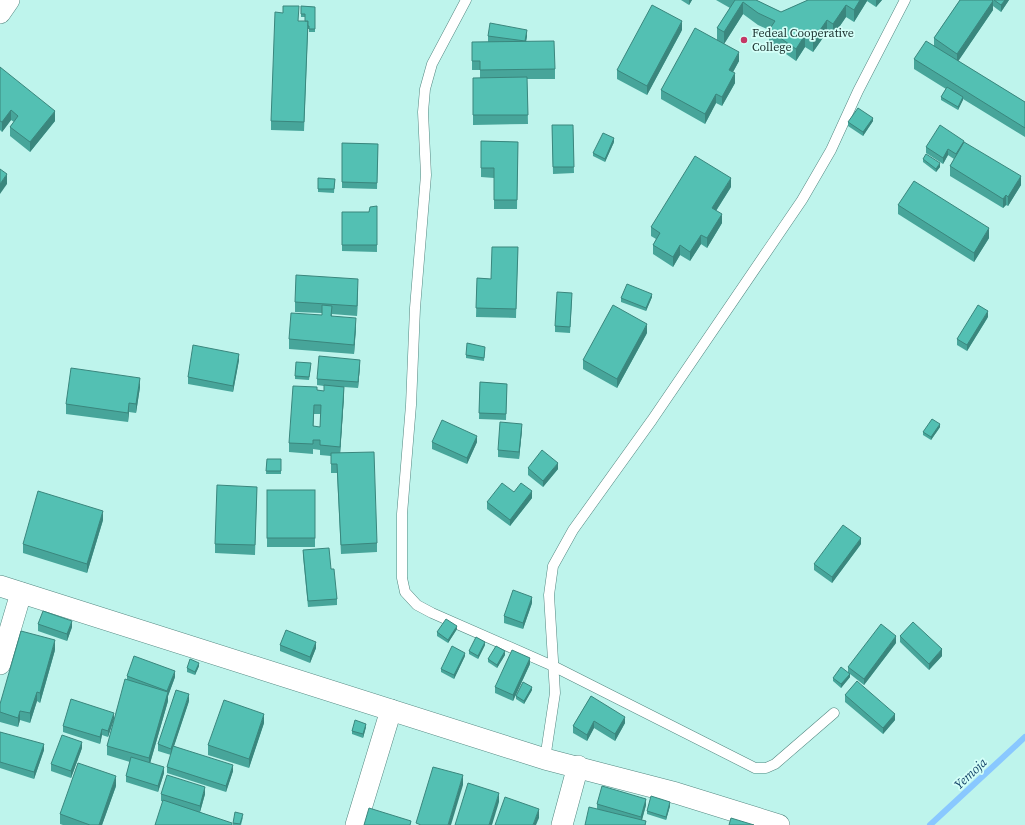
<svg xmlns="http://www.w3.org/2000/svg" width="1025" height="825" font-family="'Source Serif 4',serif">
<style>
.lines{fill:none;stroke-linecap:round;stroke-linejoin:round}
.stream{stroke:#89c8ff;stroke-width:6}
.lane-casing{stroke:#538780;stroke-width:11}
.street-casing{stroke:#538780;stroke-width:22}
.lane{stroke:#fff;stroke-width:10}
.street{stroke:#fff;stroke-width:21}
.wall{fill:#47a59a;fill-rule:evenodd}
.shaded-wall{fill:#3a867d}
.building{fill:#53c0b3;stroke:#3a867d;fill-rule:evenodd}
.poi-dot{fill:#c43765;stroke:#d4fff8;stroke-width:1.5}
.labels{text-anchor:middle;stroke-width:3.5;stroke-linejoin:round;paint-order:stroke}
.poi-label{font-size:12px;fill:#203633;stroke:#d4fff8;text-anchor:start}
.water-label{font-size:13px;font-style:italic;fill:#164569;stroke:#d4fff8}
</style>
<rect width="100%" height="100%" fill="#bef4ec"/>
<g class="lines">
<polyline class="stream" points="930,825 1025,737"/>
<g class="lane-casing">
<g id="lane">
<polyline points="466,0 432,64 425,89 423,112 426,175 415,308 411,405 402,514 402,578 405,592 417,605 432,613 553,666 755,768 766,768 775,764 834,713"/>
<polyline points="545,759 555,693 549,595 553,566 573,530 652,420 802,200 831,150 858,91 905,0"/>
</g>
</g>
<g class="street-casing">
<g id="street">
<polyline points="0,13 9,0"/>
<polyline points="0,586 545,759 676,793 779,825"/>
<polyline points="0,664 21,593"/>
<polyline points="356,825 391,710"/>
<polyline points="562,825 578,766"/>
</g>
</g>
<use href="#lane" class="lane"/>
<use href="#street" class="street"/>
</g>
<g class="wall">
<polygon points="681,0 692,0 689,5"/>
<polygon points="716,0 756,0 781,12 808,0 882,0 876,7 867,1 854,22 846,17 833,36 827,32 813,52 805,47 796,61 769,42 769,30 758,25 743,14 724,44 739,61 733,72 735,83 722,106 716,103 705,124 661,99 661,90 717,40 717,28 730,8"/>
<polygon points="960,0 1009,0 1001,12 993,6 993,10 958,61 1025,102 1025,137 963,99 958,110 941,100 941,97 946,89 914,69 914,59 934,46 934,38"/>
<polygon points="301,6 315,7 315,32 309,32 309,29 308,29 304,131 271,130 271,121 299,21 305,21 305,17 301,17"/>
<polygon points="682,30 647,95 617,79 617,70"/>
<polygon points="488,36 527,36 526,41 555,69 555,79 527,79 528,124 473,125 473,78 480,78 480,70 472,70 472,42 488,42"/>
<polygon points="0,67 55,121 30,152 10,136 10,127 14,122 11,120 2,132 0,130"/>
<polygon points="873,121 863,136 848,126 848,122"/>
<polygon points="552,125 573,125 574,173 553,174"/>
<polygon points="481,141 518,142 517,209 494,209 494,178 481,177"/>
<polygon points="614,142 605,162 593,156 593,153"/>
<polygon points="342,143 378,144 377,189 342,188"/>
<polygon points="964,143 1021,185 1008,206 1006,205 1003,208 950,176 950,166 954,159 948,155 943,164 926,153 926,147"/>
<polygon points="923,159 940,167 936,172 923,162"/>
<polygon points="335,179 334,193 318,192 318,189"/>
<polygon points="731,187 716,211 722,223 707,248 701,244 690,261 680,255 673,267 653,254 653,245 656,239 651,236 651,227"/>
<polygon points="898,205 989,238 974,262 898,214"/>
<polygon points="377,206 377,252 342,251 342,212 369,212"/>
<polygon points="518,247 516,318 476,317 477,278 491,279"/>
<polygon points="358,288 357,316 332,314 332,316 356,327 354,354 289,349 289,339 322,315 322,313 295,312 295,302"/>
<polygon points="652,297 646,311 621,302 621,298"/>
<polygon points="572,299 570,333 555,332 555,326"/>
<polygon points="988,317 967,351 957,345 957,339"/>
<polygon points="647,333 617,388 583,369 583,360"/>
<polygon points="485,350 484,361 466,358 466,355"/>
<polygon points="239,360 233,392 188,384 188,377"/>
<polygon points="311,366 309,380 295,379 295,376"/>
<path d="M360,366L358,388L344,387V396L340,453L377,543V552L341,554L337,473H331V456L320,455V450L313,449V454L289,452V443L317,390L324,391V386L317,385V379ZM314,414H321L320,427H313Z"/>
<polygon points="480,382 507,384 506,420 479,419"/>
<polygon points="140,387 136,413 129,412 128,422 66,414 66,404"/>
<polygon points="940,427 931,440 923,435 923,432"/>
<polygon points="522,430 519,459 498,457 498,450"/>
<polygon points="432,442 477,442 467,464 432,449"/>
<polygon points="267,459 281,459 281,474 266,474"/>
<polygon points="528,468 558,469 543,487 528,475"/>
<polygon points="257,487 255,555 215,553 215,544"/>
<rect x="267" y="490" width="48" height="57"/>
<polygon points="514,492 532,498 510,526 487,509 487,502"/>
<polygon points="103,520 87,573 23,553 23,544"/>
<polygon points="861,544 832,583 814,570 814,564"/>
<polygon points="303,550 331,569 337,599 337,605 308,607 303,556"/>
<polygon points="532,603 523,629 504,623 504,616"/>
<polygon points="38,624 72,627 67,641 38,631"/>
<polygon points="457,629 448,643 437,636 437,632"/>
<polygon points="900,636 942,656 929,670 900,642"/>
<polygon points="896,643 864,685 850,674 850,677 841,688 833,681 833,678 848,672 848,667"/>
<polygon points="280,645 316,648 310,663 280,651"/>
<polygon points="485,645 478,659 469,654 469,651"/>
<polygon points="55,650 40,703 37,701 30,723 20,720 18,727 0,722 0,704"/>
<polygon points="505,655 497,668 488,662 488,659"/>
<polygon points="465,656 454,679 441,672 441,669"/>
<polygon points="530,664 513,701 495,693 495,687"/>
<polygon points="199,666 195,675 187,672 187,668"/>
<polygon points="127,676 175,677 168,696 168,701 150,763 164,773 158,792 126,782 126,776 130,762 107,755 107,746 127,680"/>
<polygon points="532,690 524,704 516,699 516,696"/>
<polygon points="845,695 895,720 883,734 845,702"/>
<polygon points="591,696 625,723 615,741 594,728 587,741 573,733 573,726"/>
<polygon points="189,701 174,746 233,771 226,792 167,773 167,767 171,755 158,751 158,744"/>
<polygon points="114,719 108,737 102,735 100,744 63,732 63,726"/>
<polygon points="264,723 249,768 208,755 208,745"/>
<polygon points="366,727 363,738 352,734 352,731"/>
<polygon points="0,732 44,750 34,779 0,768"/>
<polygon points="82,748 71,778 51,771 51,764"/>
<polygon points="116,786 102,825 63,825 60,824 60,814"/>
<polygon points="161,794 205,794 200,812 232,825 161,801"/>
<polygon points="597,804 646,805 642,820 646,825 597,809"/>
<polygon points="670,806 666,820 647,814 647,811"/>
<polygon points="243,817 241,825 233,825 233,823"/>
</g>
<g class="shaded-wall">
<polygon points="689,0 692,0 689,5"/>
<polygon points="860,0 867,0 867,1 854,22 854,10"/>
<polygon points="876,0 882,0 876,7"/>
<polygon points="1005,0 1009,0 1001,12 1001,5"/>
<polygon points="993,1 993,10 957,63 957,54"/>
<polygon points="743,2 743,14 724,44 724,32"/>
<polygon points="846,5 846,17 833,36 833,24"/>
<polygon points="827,20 827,32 813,52 813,40"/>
<polygon points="682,21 682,30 647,95 647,86"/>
<polygon points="527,30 527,36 525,48 525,41"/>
<polygon points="805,35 805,47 796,61 796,49"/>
<polygon points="739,52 739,61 729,79 729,70"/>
<polygon points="735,73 735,83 722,106 722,97"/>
<polygon points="716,94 716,103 705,124 705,114"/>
<polygon points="963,97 963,100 958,110 958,107"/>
<polygon points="11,110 11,120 2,132 2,122"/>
<polygon points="55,111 55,121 30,152 30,142"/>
<polygon points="873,118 873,121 863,136 863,132"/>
<polygon points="614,138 614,142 605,162 605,159"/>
<polygon points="964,141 964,147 956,160 956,154"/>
<polygon points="948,149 948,155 943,164 943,158"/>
<polygon points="940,163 940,167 936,172 936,169"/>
<polygon points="7,174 7,184 0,194 0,184"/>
<polygon points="1021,176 1021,185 1008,206 1008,197"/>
<polygon points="731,178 731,187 712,217 712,208"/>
<polygon points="1006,195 1006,205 1003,208 1003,199"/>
<polygon points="722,214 722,223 707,248 707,238"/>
<polygon points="989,228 989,238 974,262 974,253"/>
<polygon points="701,235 701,244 690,261 690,252"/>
<polygon points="680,245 680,255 673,267 673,257"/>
<polygon points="358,279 358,288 357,316 357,306"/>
<polygon points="652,294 652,297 646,311 646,308"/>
<polygon points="988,311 988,317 967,351 967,345"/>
<polygon points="356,318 356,327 354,354 354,345"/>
<polygon points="647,324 647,333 617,388 617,379"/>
<polygon points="239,354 239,360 233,392 233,386"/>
<polygon points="360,360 360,366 358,388 358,382"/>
<polygon points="140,378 140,387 136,413 136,404"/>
<polygon points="344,387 344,396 340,456 340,447"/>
<polygon points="129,403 129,412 128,422 128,413"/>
<polygon points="314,405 314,414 313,436 313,426"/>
<polygon points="522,424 522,430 519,459 519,452"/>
<polygon points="940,424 940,427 931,440 931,437"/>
<polygon points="477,436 477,442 467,464 467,458"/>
<polygon points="558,463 558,469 543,487 543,481"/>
<polygon points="532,491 532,498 510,526 510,520"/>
<polygon points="103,511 103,520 87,573 87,564"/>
<polygon points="861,538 861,544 832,583 832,577"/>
<polygon points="532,597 532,603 523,629 523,623"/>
<polygon points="72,621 72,627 67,641 67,634"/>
<polygon points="457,626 457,629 448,643 448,640"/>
<polygon points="896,636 896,643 864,685 864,679"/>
<polygon points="55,640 55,650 40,703 40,693"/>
<polygon points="316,642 316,648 310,663 310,657"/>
<polygon points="485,642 485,645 478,659 478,656"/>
<polygon points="942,649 942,656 929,670 929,664"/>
<polygon points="505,651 505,655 497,668 497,665"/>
<polygon points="465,653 465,656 454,679 454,675"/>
<polygon points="530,658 530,664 513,701 513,695"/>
<polygon points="199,663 199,666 195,675 195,672"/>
<polygon points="175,671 175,677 168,696 168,701 149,767 149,758 167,692"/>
<polygon points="850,674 850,677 841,688 841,684"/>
<polygon points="532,687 532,690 524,704 524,701"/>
<polygon points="37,692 37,701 30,723 30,713"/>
<polygon points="189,694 189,701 171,755 171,749"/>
<polygon points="20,711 20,720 18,727 18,718"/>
<polygon points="114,713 114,719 108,737 108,731"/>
<polygon points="264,714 264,723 249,768 249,759"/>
<polygon points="895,714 895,720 883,734 883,728"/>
<polygon points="625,717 625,723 615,741 615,734"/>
<polygon points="594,721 594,728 587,741 587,735"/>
<polygon points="366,724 366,727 363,738 363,734"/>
<polygon points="102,729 102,735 100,744 100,737"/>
<polygon points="82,742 82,748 71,778 71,771"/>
<polygon points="44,744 44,750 34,779 34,772"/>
<polygon points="233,765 233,771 226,792 226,786"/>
<polygon points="164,767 164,773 158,792 158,786"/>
<polygon points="463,775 463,785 451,825 448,825"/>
<polygon points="116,776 116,786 102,825 99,825"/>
<polygon points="205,787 205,794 200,812 200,806"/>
<polygon points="499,793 499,802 492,825 489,825"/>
<polygon points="646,799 646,805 641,823 641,817"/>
<polygon points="670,802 670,806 666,820 666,817"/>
<polygon points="539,809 539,818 536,825 533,825"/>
</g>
<g class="building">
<polygon points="735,0 756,0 781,12 808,0 860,0 854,10 846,5 833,24 827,20 813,40 805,35 796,49 769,30 775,21 758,13 743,2 724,32 717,28"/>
<polygon points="960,0 992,0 993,1 957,54 934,38"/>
<polygon points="994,0 1005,0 1001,5"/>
<polygon points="652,5 682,21 647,86 617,70"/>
<polygon points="283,6 299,6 298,21 308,21 304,122 271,121 275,12 283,13"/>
<polygon points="301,6 315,7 315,29 309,29 309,26 308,26 308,21 305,21 305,14 301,14"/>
<polygon points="490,23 527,30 525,41 488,36"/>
<polygon points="695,28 739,52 729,70 735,73 722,97 716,94 705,114 661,90"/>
<polygon points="554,41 555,69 480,70 480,61 472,61 472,42"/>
<polygon points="926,41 1025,102 1025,128 914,59"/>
<polygon points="0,67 55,111 30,142 10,127 18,116 11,110 2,122 0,121"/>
<polygon points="527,77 528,115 473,115 473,78"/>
<polygon points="947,87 963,97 958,107 941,97"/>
<polygon points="858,108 873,118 863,132 848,122"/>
<polygon points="552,125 573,125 574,167 553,167"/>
<polygon points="940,125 964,141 956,154 948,149 943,158 926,147"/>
<polygon points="603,133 614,138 605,159 593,153"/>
<polygon points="481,141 518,142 517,200 494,200 494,168 481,168"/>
<polygon points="964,142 1021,176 1008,197 1006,195 1003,199 950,166"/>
<polygon points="342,143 378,144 377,183 342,182"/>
<polygon points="926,154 940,163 936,169 923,159"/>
<polygon points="695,156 731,178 712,208 722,214 707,238 701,235 690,252 680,245 673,257 653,245 660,233 651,227"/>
<polygon points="0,169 7,174 0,184"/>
<polygon points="318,178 335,179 334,189 318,189"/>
<polygon points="914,181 989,228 974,253 898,205"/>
<polygon points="377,206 377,245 342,245 342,212 369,212 370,207"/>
<polygon points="492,247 518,247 516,309 476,308 477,278 491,279"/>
<polygon points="296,275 358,279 357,306 295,302"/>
<polygon points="627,284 652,294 646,308 621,298"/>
<polygon points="557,292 572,293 570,327 555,326"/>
<polygon points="322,305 332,306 331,316 356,318 354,345 289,339 291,313 322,315"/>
<polygon points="613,305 647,324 617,379 583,360"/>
<polygon points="978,305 988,311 967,345 957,339"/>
<polygon points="467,343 485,347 484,358 466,355"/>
<polygon points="193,345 239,354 233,386 188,377"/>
<polygon points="319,356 360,360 358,382 317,379"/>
<polygon points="296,362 311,363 309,377 295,376"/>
<polygon points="71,368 140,378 136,404 129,403 128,413 66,404"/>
<polygon points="480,382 507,384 506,414 479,413"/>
<path d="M324,385L344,387L340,447L320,445V440H313V444L289,443L293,386L317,387V390L324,391ZM314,405H321L320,427L313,426Z"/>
<polygon points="932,419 940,424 931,437 923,432"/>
<polygon points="442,420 477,436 467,458 432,442"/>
<polygon points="500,422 522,424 519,452 498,450"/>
<polygon points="542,450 558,463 543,481 528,468"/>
<polygon points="374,452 377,543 341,545 337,464 331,464 331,453"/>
<polygon points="267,459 281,459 281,471 266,471"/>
<polygon points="502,483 514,492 521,483 532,491 510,520 487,502"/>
<polygon points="217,485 257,487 255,545 215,544"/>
<rect x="267" y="490" width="48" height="48"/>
<polygon points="38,491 103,511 87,564 23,544"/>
<polygon points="843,525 861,538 832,577 814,564"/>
<polygon points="329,548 331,569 334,569 337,599 308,601 303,550"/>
<polygon points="513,590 532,597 523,623 504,616"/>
<polygon points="43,611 72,621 67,634 38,624"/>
<polygon points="446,619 457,626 448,640 437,632"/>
<polygon points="913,622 942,649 929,664 900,636"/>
<polygon points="881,624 896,636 864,679 848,667"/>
<polygon points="286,630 316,642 310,657 280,645"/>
<polygon points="21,631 55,640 40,693 37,692 30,713 20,711 18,718 0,712 0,704"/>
<polygon points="476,637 485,642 478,656 469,651"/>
<polygon points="452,646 465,653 454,675 441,669"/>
<polygon points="496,646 505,651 497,665 488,659"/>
<polygon points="512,650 530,658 513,695 495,687"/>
<polygon points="134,656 175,671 167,691 127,676"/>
<polygon points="190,659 199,663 195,672 187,668"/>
<polygon points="841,667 850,674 841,684 833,678"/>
<polygon points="125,679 168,692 149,758 107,746"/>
<polygon points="857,681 895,714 883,728 845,695"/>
<polygon points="523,682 532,687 524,701 516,696"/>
<polygon points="176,690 189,694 171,749 158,744"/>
<polygon points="591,696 625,717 615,734 594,721 587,735 573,726"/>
<polygon points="71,699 114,713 108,731 102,729 100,737 63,726"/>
<polygon points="224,700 264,714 249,759 208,745"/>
<polygon points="355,720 366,724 363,734 352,731"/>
<polygon points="0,732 44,744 34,772 0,762"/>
<polygon points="62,735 82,742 71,771 51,764"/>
<polygon points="173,746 233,765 226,786 167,767"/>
<polygon points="131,757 164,767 158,786 126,776"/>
<polygon points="78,763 116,776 99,825 90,825 60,814"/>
<polygon points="433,767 463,775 448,825 421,825 416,823"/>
<polygon points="167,775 205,787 200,806 161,794"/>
<polygon points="468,783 499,793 489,825 455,825"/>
<polygon points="602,786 646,799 641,817 597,804"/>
<polygon points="651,796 670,802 666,817 647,811"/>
<polygon points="505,797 539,809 533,825 495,825"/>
<polygon points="163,800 232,823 232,825 155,825"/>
<polygon points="589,807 646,821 645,825 585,825"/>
<polygon points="369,808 411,821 410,825 364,825"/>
<polygon points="235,812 243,814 240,824 233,823"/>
<polygon points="731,818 754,825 729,825"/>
</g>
<circle class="poi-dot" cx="744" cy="40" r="4"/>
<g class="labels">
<g class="poi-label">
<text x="752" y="37">Fedeal Cooperative<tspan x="752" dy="14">College</tspan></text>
</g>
<g class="water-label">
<text transform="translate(970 773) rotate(-43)" y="5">Yemoja</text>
</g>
</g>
</svg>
